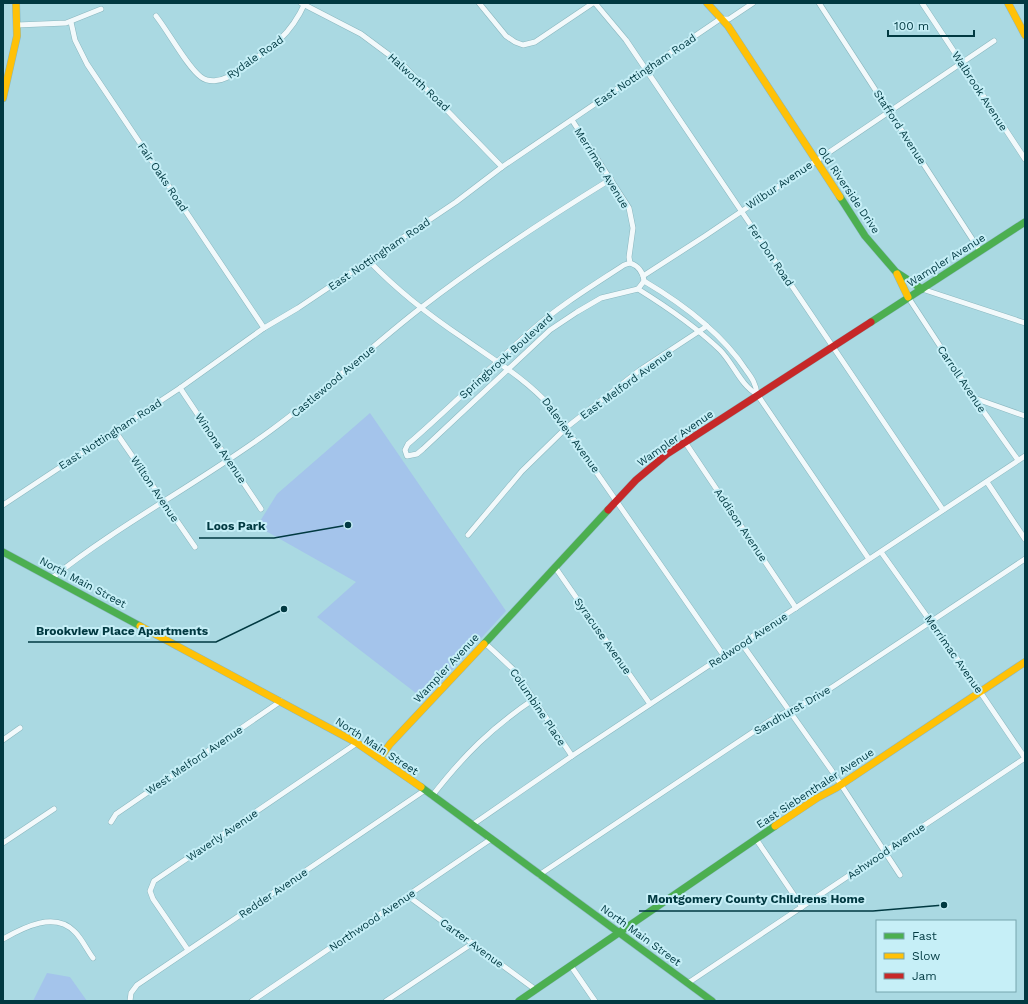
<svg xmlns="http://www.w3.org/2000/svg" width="1028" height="1004" font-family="'Work Sans',sans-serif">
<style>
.green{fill:#a4c4eb}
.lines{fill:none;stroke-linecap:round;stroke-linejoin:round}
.street-casing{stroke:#8ab7bf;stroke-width:6}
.fast-casing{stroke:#8ab7bf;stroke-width:8}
.slow-casing{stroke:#8ab7bf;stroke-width:8}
.jam-casing{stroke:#8ab7bf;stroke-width:8}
.street{stroke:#f2f9fb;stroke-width:5}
.fast{stroke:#4caf50;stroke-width:7}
.slow{stroke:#ffc107;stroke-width:7}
.jam{stroke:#c62828;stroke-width:7}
.labels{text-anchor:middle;stroke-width:4;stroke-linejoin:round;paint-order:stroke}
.street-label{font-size:11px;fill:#013941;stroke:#c6eff7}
.leader{fill:none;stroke:#013941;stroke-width:1.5}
.callout-dot{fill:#013941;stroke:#c6eff7;stroke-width:1.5}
.callout-label{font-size:12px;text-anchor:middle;font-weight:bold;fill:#013941;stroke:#c6eff7;stroke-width:4;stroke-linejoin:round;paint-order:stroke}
</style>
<rect width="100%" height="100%" fill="#aad9e2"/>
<g class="green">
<polygon points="370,413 506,611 425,700 317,617 356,582 257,526 277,494"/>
<polygon points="47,973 70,977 87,1001 33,1001"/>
</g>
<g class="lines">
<g class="street-casing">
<g id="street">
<polyline points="301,3 361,34 404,66 502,167"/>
<polyline points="479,3 506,36 515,42 523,45 535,42 593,3"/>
<polyline points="595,3 626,40 943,510"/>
<polyline points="819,3 980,251"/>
<polyline points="922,3 1025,159"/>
<path d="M156,16C168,31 188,68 201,77C209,83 220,81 228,77C262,53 287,43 305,3"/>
<polyline points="71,22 75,40 87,64 264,328"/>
<polyline points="17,25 66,23 101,9"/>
<polyline points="572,120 629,208 633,228 629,257 630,263"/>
<path d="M369,261C397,290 430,316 463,338C494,360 526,379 551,407L724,656"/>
<path d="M630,263C639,266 643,272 644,281L638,289L601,298L577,312L550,330L423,449L417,454L407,456L405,450L408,444C450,408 489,368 531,331C559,306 592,286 624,265Z"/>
<polyline points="643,276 705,236 994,41"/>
<path d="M644,281C683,304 721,332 746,370C752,378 756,384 757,394L869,559"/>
<path d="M638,289C667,307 695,326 720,350C733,363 741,386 757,394"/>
<polyline points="922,289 1025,323"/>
<polyline points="908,297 974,398 1018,460"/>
<polyline points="180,388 261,509"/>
<polyline points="974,398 1025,416"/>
<polyline points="115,431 195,547"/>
<polyline points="685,442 796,608"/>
<polyline points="987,482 1025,539"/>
<polyline points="3,505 180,388 264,328 298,308 456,202 502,167 720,19 729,19 753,3"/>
<polyline points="468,535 522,471 567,427 640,370 707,326"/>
<polyline points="881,552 968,674 1025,758"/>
<polyline points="555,567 650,704"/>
<path d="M52,578C120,524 199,483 270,431C323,393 370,347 422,307C483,260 546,219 611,179"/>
<polyline points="485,643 514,670 572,756"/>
<polyline points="742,644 832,771 900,875"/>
<polyline points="3,740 20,728"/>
<path d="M432,796C464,755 491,728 534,699"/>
<polyline points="111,822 116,814 281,701"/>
<polyline points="472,825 572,756 1025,456"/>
<polyline points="756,839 802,907"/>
<polyline points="3,843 54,809"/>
<path d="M539,875L768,722C790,709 813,700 834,686L1025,559"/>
<polyline points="408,896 536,990"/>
<path d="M3,939C24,927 55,911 75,932C82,939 87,950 93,958"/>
<polyline points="188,950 153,899 150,891 154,881 357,743"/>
<polyline points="571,966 595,1001"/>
<polyline points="688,983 1025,758"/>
<polyline points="130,1001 131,993 137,985 425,790"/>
<polyline points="252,1001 491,839"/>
<polyline points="386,1001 473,943"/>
</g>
</g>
<g class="fast-casing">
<g id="fast">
<polyline points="840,197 865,236 896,272 922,289"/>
<polyline points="871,322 1025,222"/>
<polyline points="3,552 140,626"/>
<polyline points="484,644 608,510"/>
<polyline points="421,787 712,1001"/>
<polyline points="519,1001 775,826"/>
</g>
</g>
<g class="slow-casing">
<g id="slow">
<polyline points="707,3 728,26 840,197"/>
<polyline points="1008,3 1025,35"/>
<polyline points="3,98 17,36 16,3"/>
<polyline points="897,274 908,297"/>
<polyline points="140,626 357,743 421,787"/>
<polyline points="380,758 390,744 484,644"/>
<polyline points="775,826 817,798 836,788 1025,662"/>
</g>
</g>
<g class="jam-casing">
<polyline id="jam" points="608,510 636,480 667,454 871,322"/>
</g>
<use href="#street" class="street"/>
<use href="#fast" class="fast"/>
<use href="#slow" class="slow"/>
<use href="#jam" class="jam"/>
</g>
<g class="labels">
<g class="street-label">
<text transform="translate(255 57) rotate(-35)" y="4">Rydale Road</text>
<text transform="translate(645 70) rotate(-34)" y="4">East Nottingham Road</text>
<text transform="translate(419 82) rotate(43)" y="4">Halworth Road</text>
<text transform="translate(980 91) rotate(57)" y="4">Walbrook Avenue</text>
<text transform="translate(900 127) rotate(57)" y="4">Stafford Avenue</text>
<text transform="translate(602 168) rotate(58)" y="4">Merrimac Avenue</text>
<text transform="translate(163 177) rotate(56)" y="4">Fair Oaks Road</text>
<text transform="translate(779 185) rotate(-34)" y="4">Wilbur Avenue</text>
<text transform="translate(849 190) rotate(56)" y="4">Old Riverside Drive</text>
<text transform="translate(379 254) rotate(-34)" y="4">East Nottingham Road</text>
<text transform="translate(771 255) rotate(56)" y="4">Fer Don Road</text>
<text transform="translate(946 260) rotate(-32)" y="4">Wampler Avenue</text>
<text transform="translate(506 356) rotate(-42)" y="4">Springbrook Boulevard</text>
<text transform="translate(962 379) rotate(56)" y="4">Carroll Avenue</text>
<text transform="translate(333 381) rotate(-40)" y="4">Castlewood Avenue</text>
<text transform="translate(626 384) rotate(-36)" y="4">East Melford Avenue</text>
<text transform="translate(110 434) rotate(-33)" y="4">East Nottingham Road</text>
<text transform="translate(571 435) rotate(54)" y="4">Daleview Avenue</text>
<text transform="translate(675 438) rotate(-35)" y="4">Wampler Avenue</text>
<text transform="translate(221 448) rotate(56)" y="4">Winona Avenue</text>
<text transform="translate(155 489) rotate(56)" y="4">Wilton Avenue</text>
<text transform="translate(741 525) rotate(56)" y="4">Addison Avenue</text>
<text transform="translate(83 582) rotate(28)" y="4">North Main Street</text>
<text transform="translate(603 636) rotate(55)" y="4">Syracuse Avenue</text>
<text transform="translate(748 640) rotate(-33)" y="4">Redwood Avenue</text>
<text transform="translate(954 654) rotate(55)" y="4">Merrimac Avenue</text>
<text transform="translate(446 668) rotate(-47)" y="4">Wampler Avenue</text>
<text transform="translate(538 707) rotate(56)" y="4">Columbine Place</text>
<text transform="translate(792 710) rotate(-30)" y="4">Sandhurst Drive</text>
<text transform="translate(377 746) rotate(33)" y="4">North Main Street</text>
<text transform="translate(194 760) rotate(-34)" y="4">West Melford Avenue</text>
<text transform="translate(815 788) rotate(-33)" y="4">East Siebenthaler Avenue</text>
<text transform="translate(222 835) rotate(-34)" y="4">Waverly Avenue</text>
<text transform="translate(886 851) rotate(-34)" y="4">Ashwood Avenue</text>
<text transform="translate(273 893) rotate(-34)" y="4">Redder Avenue</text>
<text transform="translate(372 920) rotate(-34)" y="4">Northwood Avenue</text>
<text transform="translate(641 935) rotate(36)" y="4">North Main Street</text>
<text transform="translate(472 943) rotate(36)" y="4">Carter Avenue</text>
</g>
</g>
<path class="leader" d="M348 525L274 538H199M284 609L216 642H28M944 905L873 911H639"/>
<g class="callout-dot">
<circle cx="348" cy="525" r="4"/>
<circle cx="284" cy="609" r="4"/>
<circle cx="944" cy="905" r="4"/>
</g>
<g class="callout-label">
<text x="236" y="530">Loos Park</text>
<text x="122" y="635">Brookview Place Apartments</text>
<text x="756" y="903">Montgomery County Childrens Home</text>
</g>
<rect width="1028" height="1004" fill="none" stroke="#013941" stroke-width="8"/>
<rect x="876" y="920" width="140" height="72" fill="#c6eff7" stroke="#77a6ae"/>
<rect x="884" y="933" width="20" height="6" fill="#4caf50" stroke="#77a6ae"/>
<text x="912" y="940" font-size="12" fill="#013941">Fast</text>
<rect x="884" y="953" width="20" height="6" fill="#ffc107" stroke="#77a6ae"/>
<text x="912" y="960" font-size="12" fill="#013941">Slow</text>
<rect x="884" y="973" width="20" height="6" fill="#c62828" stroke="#77a6ae"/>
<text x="912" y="980" font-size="12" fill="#013941">Jam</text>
<path d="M888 30v6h86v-6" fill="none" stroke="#013941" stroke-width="2"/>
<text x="894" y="30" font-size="12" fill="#013941" stroke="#c6eff7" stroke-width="3" paint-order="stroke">100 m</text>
</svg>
